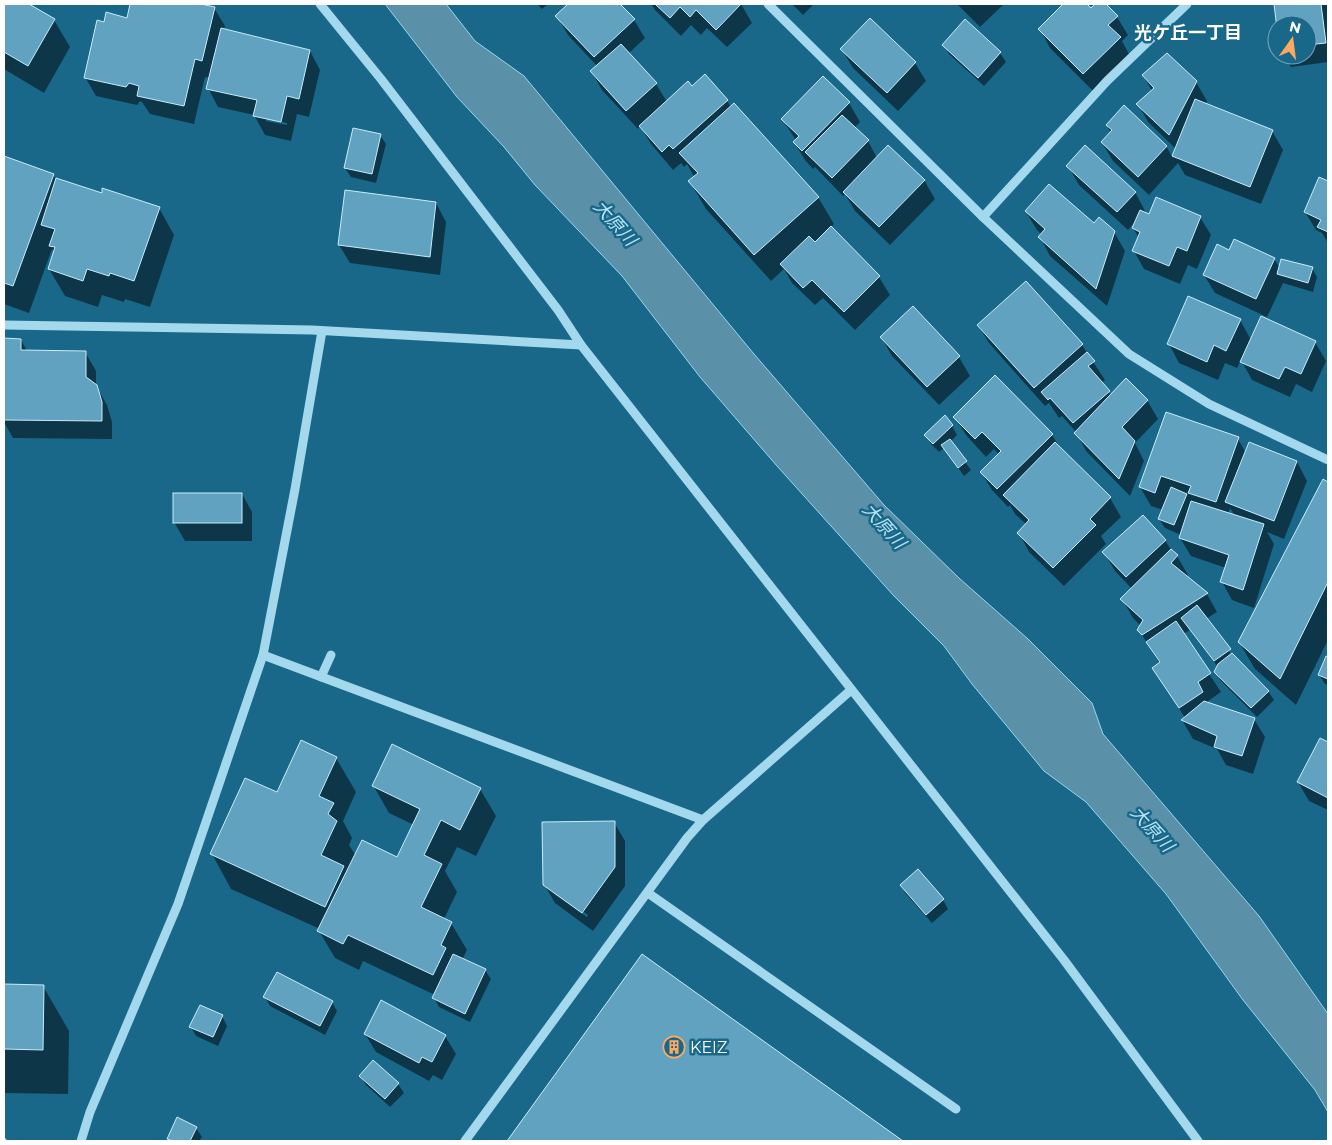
<svg xmlns="http://www.w3.org/2000/svg" width="1332" height="1145" font-family="Montserrat,'Noto Sans JP',sans-serif">
<style>
.water{fill:#5a91a8;stroke:#96d7f0}
.shadow{fill:#0007;fill-rule:evenodd}
.building{fill:#60a2bf;stroke:#c9ecfa}
.lines{fill:none;stroke-linecap:round;stroke-linejoin:round}
.path{stroke:#a3d8ed;stroke-width:3;stroke-dasharray:2.5 4;stroke-linecap:butt}
.minor{stroke:#a3d8ed;stroke-width:9}
.labels{text-anchor:middle;stroke-width:5;stroke-linejoin:round;paint-order:stroke}
.poi-label{font-size:16px;fill:#fff;stroke:#19688a;text-anchor:start}
.neighbourhood-label{font-size:18px;font-weight:bold;fill:#fff;stroke:#19688a}
.water-label{font-size:18px;font-style:italic;fill:#b7e4f6;stroke:#19688a}
</style>
<rect width="100%" height="100%" fill="#19688a"/>
<polygon class="water" points="385,4 446,4 475,41 524,76 754,354 884,505 959,578 1028,639 1092,703 1103,734 1259,916 1328,1014 1328,1112 1315,1090 1243,1000 1166,894 1086,802 1044,771 972,684 944,646 894,596 777,466 700,377 622,276 535,185 504,147 457,97"/>
<g class="shadow">
<polygon points="4,4 26,4 54,20 70,47 44,93 4,69"/>
<path d="M131,4H196L214,8L225,26L224,30L310,51L320,70L309,117L297,114L291,141L265,135L254,115L218,107L208,88L210,78L205,77L194,124L150,114L142,102L140,101L137,105L96,96L85,77L105,23L128,19ZM266,118L287,123V125L266,121Z"/>
<polygon points="537,4 548,4 542,9"/>
<polygon points="570,4 618,4 634,20 645,38 628,54 656,84 667,102 691,88 727,101 731,107 818,197 834,224 831,227 879,277 890,295 855,330 823,298 815,305 792,283 784,269 771,281 706,209 690,182 695,178 687,164 684,167 681,163 673,170 651,144 640,126 638,129 602,90 591,71 597,66 568,35 557,16"/>
<polygon points="651,4 741,4 752,23 727,47 707,28 701,35 691,25 681,36 655,10"/>
<polygon points="792,4 814,4 803,15"/>
<polygon points="957,4 1004,4 980,27"/>
<polygon points="1065,4 1085,4 1091,10 1097,4 1104,4 1117,17 1128,35 1122,41 1130,56 1094,92 1050,48 1040,29"/>
<polygon points="1275,4 1328,4 1328,62 1291,67 1285,55 1307,55 1307,25 1278,25"/>
<polygon points="870,20 915,63 926,81 898,111 853,68 842,50"/>
<polygon points="944,45 1000,53 1006,62 984,86 949,54"/>
<polygon points="1143,75 1196,82 1207,101 1205,105 1272,131 1283,150 1261,204 1185,175 1178,163 1149,195 1113,161 1102,143 1111,133 1107,126 1166,146 1173,158 1176,149 1148,122 1138,104 1152,91"/>
<polygon points="823,78 849,103 860,122 854,128 868,141 877,158 924,180 935,199 890,245 855,211 845,194 843,196 815,167 813,169 805,160 794,142 796,140 782,119"/>
<polygon points="380,135 386,144 376,183 351,177 345,168"/>
<polygon points="4,157 53,175 57,181 159,208 174,235 150,307 125,299 124,302 102,295 98,307 65,296 49,269 55,253 52,249 29,313 4,304"/>
<polygon points="1068,166 1135,192 1145,211 1144,213 1150,216 1200,217 1211,235 1197,269 1188,265 1180,284 1144,269 1134,251 1139,238 1133,228 1136,221 1128,230 1079,185"/>
<polygon points="1320,179 1328,183 1328,243 1322,233 1316,230 1305,212"/>
<polygon points="436,203 446,222 440,275 350,263 339,245"/>
<polygon points="1026,212 1094,225 1114,232 1125,251 1107,306 1050,256 1040,237 1042,235 1037,230"/>
<polygon points="1230,252 1274,259 1280,268 1312,268 1317,277 1313,292 1283,283 1267,317 1215,293 1204,275"/>
<polygon points="913,308 959,357 970,376 939,405 892,356 881,337"/>
<polygon points="1240,320 1251,340 1315,342 1326,361 1312,392 1296,384 1290,397 1252,380 1241,360 1237,368 1225,363 1218,380 1179,363 1169,344"/>
<polygon points="978,325 1082,345 1105,380 1101,383 1111,395 1147,400 1158,419 1135,443 1144,461 1130,496 1086,451 1076,432 1062,416 1059,418 1049,403 1045,406 989,343"/>
<polygon points="4,340 21,340 27,351 85,352 96,371 96,386 107,405 112,422 112,439 13,438 4,422"/>
<polygon points="995,377 1052,435 1061,449 1110,498 1121,517 1101,536 1106,544 1064,586 1029,552 1019,533 1027,525 1015,514 1010,505 1008,507 992,490 981,472 999,455 994,449 986,457 966,435 955,417"/>
<path d="M1167,413L1238,439L1246,453L1250,444L1297,462L1307,481L1284,539L1267,532L1274,544L1254,608L1232,600L1222,582L1226,568L1191,556L1180,538L1181,535L1165,528L1159,519L1163,510L1151,506L1140,487ZM1230,508L1235,516L1228,514Z"/>
<polygon points="952,426 957,435 950,442 971,470 964,476 944,448 939,452 931,444 926,435"/>
<polygon points="1323,481 1328,484 1328,640 1296,705 1255,669 1239,642"/>
<polygon points="242,494 252,512 252,541 185,541 174,522"/>
<polygon points="1165,540 1171,550 1177,556 1188,575 1186,577 1207,594 1217,612 1206,619 1232,655 1268,691 1274,700 1257,717 1221,681 1215,672 1218,667 1190,630 1183,634 1221,692 1208,701 1209,704 1254,719 1265,737 1253,774 1226,765 1217,749 1193,739 1182,720 1185,718 1154,668 1160,664 1139,630 1141,626 1133,618 1122,599 1132,589 1115,571 1104,553"/>
<polygon points="1327,657 1328,658 1328,685 1325,684 1319,675"/>
<polygon points="1321,740 1328,744 1328,810 1309,801 1298,782"/>
<polygon points="336,758 356,792 343,821 352,838 349,845 356,856 397,858 414,825 389,813 373,785 480,789 496,816 476,856 457,847 445,871 457,892 444,919 451,923 467,950 462,960 485,970 491,979 470,1022 439,1007 434,998 435,995 363,961 359,970 335,958 319,931 320,929 231,889 212,854 278,794"/>
<path d="M614,822L625,841V886L593,931L555,903L544,884ZM553,890L588,915L587,917L553,893Z"/>
<polygon points="901,885 943,900 948,909 932,923 906,894"/>
<polygon points="643,955 901,1141 508,1141"/>
<polygon points="4,985 43,986 69,1031 68,1094 4,1093"/>
<polygon points="265,997 332,1002 337,1011 325,1035 270,1006"/>
<polygon points="222,1016 227,1026 218,1046 196,1036 191,1027"/>
<polygon points="365,1034 445,1036 456,1054 442,1080 433,1075 429,1081 376,1052"/>
<polygon points="373,1062 398,1084 404,1093 390,1107 366,1085 360,1076"/>
<polygon points="196,1128 202,1137 199,1141 170,1141 168,1138"/>
</g>
<g class="building">
<polygon points="4,4 29,4 55,19 28,66 4,52"/>
<polygon points="130,4 201,4 215,7 202,61 195,59 184,106 137,96 139,86 129,83 126,87 84,78 97,20 104,22 106,12 127,18"/>
<polygon points="568,4 620,4 635,19 594,57 555,16"/>
<polygon points="655,4 741,4 716,30 696,10 690,17 680,7 670,18"/>
<polygon points="1063,4 1087,4 1091,8 1095,4 1106,4 1118,16 1108,25 1121,37 1083,74 1038,29"/>
<polygon points="1274,4 1321,4 1326,43 1307,45 1307,25 1277,25 1277,29"/>
<polygon points="870,18 916,62 887,93 840,49"/>
<polygon points="965,19 1001,52 978,78 942,45"/>
<polygon points="221,28 310,50 299,99 287,96 281,122 253,116 257,100 206,89"/>
<polygon points="621,44 657,83 626,111 590,71"/>
<polygon points="1167,53 1197,81 1169,135 1136,104 1154,88 1142,75"/>
<polygon points="705,74 728,100 673,149 669,145 662,152 639,126 688,81 692,86"/>
<polygon points="823,76 850,102 802,151 793,142 799,136 781,119"/>
<polygon points="1195,99 1273,130 1250,187 1172,156"/>
<polygon points="734,103 819,197 754,255 688,181 698,173 679,153"/>
<polygon points="1124,105 1167,146 1138,177 1101,142 1112,130 1106,125"/>
<polygon points="842,115 869,140 832,178 805,152"/>
<polygon points="353,128 381,134 372,174 344,168"/>
<polygon points="888,145 925,180 879,227 843,192"/>
<polygon points="1085,145 1136,192 1117,212 1066,166"/>
<polygon points="4,156 54,174 13,286 4,283"/>
<polygon points="1319,177 1328,181 1328,232 1317,227 1321,220 1304,212"/>
<polygon points="56,178 102,193 102,188 160,207 134,281 110,273 109,276 87,269 83,281 48,269 55,247 49,246 55,229 41,225"/>
<polygon points="1049,184 1094,223 1099,217 1115,231 1096,289 1038,237 1045,229 1025,211"/>
<polygon points="345,190 436,202 430,257 338,245"/>
<polygon points="1156,197 1201,216 1187,251 1177,247 1169,266 1132,251 1140,232 1132,228 1140,210 1149,214"/>
<polygon points="831,226 880,276 844,312 812,280 803,288 780,264 809,236 815,242"/>
<polygon points="1234,239 1275,258 1256,299 1203,275 1217,244 1229,250"/>
<polygon points="1281,259 1313,267 1308,283 1277,274"/>
<polygon points="1026,281 1083,344 1034,388 977,325"/>
<polygon points="1188,296 1241,319 1226,351 1214,345 1207,362 1167,344"/>
<polygon points="913,306 960,356 927,387 880,337"/>
<polygon points="1261,316 1316,341 1301,374 1285,367 1279,379 1240,362"/>
<polygon points="4,338 21,339 21,350 86,351 86,377 97,385 102,402 102,421 4,420"/>
<polygon points="1087,352 1095,361 1088,366 1110,391 1073,423 1050,398 1048,400 1041,392"/>
<polygon points="995,375 1053,434 997,489 980,472 1001,451 982,432 975,439 953,417"/>
<polygon points="1126,378 1148,400 1122,427 1135,441 1119,479 1074,433"/>
<polygon points="1166,412 1239,437 1216,502 1188,493 1191,486 1161,476 1155,493 1139,487"/>
<polygon points="945,415 953,425 933,444 924,435"/>
<polygon points="950,439 967,461 958,468 941,445"/>
<polygon points="1055,442 1111,497 1090,519 1096,525 1053,568 1017,533 1029,520 1003,495"/>
<polygon points="1249,442 1297,461 1274,521 1225,502"/>
<polygon points="1323,479 1328,482 1328,582 1280,679 1238,642"/>
<polygon points="1171,487 1187,494 1174,525 1158,519"/>
<rect x="173" y="493" width="69" height="30"/>
<polygon points="1191,501 1264,524 1243,590 1220,582 1229,555 1179,538"/>
<polygon points="1143,515 1166,540 1126,577 1102,552"/>
<polygon points="1171,549 1178,555 1171,563 1208,593 1142,635 1137,630 1143,620 1120,599"/>
<polygon points="1197,605 1231,649 1214,661 1181,618"/>
<polygon points="1176,621 1211,673 1198,682 1203,692 1179,708 1152,668 1160,662 1146,642"/>
<polygon points="1232,653 1269,691 1251,708 1214,672 1218,664"/>
<polygon points="1326,656 1328,657 1328,679 1318,675"/>
<polygon points="1204,701 1255,718 1242,756 1214,747 1217,736 1181,720"/>
<polygon points="1320,738 1328,742 1328,798 1297,782"/>
<polygon points="301,740 337,757 319,796 334,803 328,814 337,821 321,855 344,866 325,907 210,854 245,778 277,792"/>
<polygon points="392,744 481,788 460,830 441,820 424,855 442,864 421,907 452,922 441,945 446,948 433,975 348,935 343,944 317,931 362,840 397,857 420,809 372,786"/>
<polygon points="615,821 615,867 582,913 543,885 542,822"/>
<polygon points="918,869 944,899 926,915 900,885"/>
<polygon points="453,954 486,969 465,1014 432,998"/>
<polygon points="642,954 903,1141 507,1141"/>
<polygon points="277,972 333,1001 320,1026 263,997"/>
<polygon points="4,984 44,985 43,1050 4,1049"/>
<polygon points="381,1000 446,1035 432,1062 422,1057 419,1063 364,1034"/>
<polygon points="200,1005 223,1015 213,1037 189,1027"/>
<polygon points="373,1060 399,1083 385,1099 359,1076"/>
<polygon points="177,1117 197,1127 190,1141 173,1141 167,1139"/>
</g>
<g class="lines">
<polyline class="path" points="4,1139 6,1141"/>
<g class="minor">
<polyline points="320,4 381,79 558,310 581,345 1064,960 1198,1141"/>
<polyline points="768,4 983,217 1129,354 1209,404 1328,460"/>
<polyline points="983,217 1107,81 1187,4"/>
<polyline points="4,325 312,330 581,345"/>
<polyline points="263,655 703,820"/>
<polyline points="321,677 331,655"/>
<polyline points="648,893 956,1109"/>
<polyline points="81,1141 90,1112 178,904 263,655 295,489 322,331"/>
<polyline points="465,1141 687,838 703,820 851,690"/>
</g>
</g>
<defs>
<g id="building-ring" transform="scale(1.125)"><circle r="9.5" fill="#19688a" stroke="#ffa860" stroke-width="1.5"/><path d="M-4-6H4V6H1V3H-1V6H-4ZM-2.5-4.3h1.7v1.8h-1.7ZM.8-4.3h1.7v1.8H.8ZM-2.5-1h1.7V.8h-1.7ZM.8-1h1.7V.8H.8Z" fill="#ffa860"/></g>
</defs>
<g fill-rule="evenodd">
<use href="#building-ring" x="674" y="1047"/>
</g>
<g class="labels">
<g class="poi-label">
<text x="690" y="1053">KEIZ</text>
</g>
<g class="neighbourhood-label">
<text x="1188" y="39">光ケ丘一丁目</text>
</g>
<g class="water-label">
<text transform="translate(615 223) rotate(48)" y="6">大原川</text>
<text transform="translate(884 526) rotate(48)" y="6">大原川</text>
<text transform="translate(1152 829) rotate(48)" y="6">大原川</text>
</g>
</g>
<rect width="1332" height="1145" fill="none" stroke="#ffffff" stroke-width="10"/>
<g transform="translate(1292 40) rotate(14)"><circle r="24" fill="#19688a" stroke="#75a4b9"/>
<path d="M0-4L9 19L0 12L-9 19Z" fill="#ffa860"/>
<text y="-8" font-size="14" font-weight="bold" text-anchor="middle" fill="#ffffff">N</text>
</g>
</svg>
